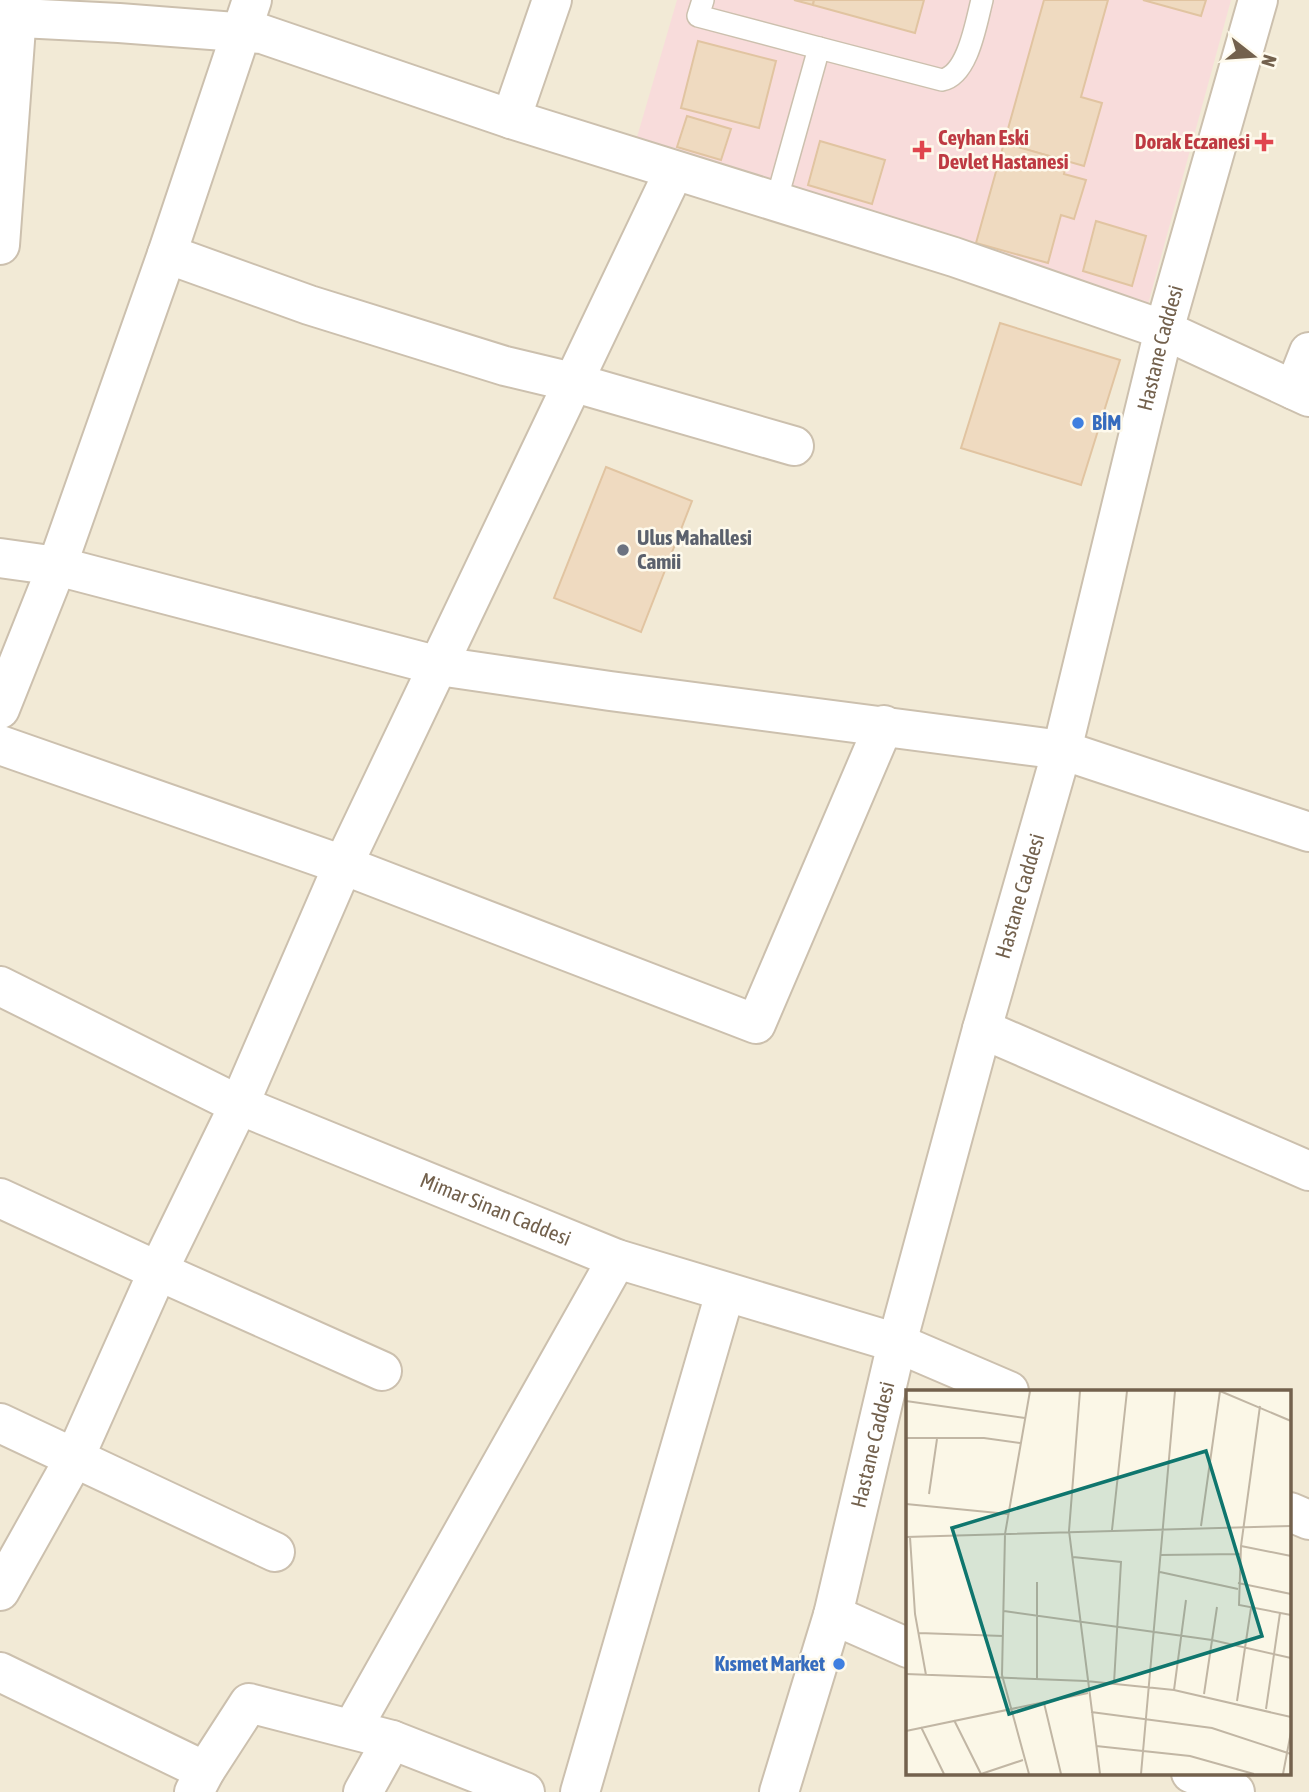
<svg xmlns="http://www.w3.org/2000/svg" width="1309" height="1792" font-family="'Asap Condensed',sans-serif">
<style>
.residential{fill:#f2ead6;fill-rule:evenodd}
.medical{fill:#f8dcdb}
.building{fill:#efdac0;stroke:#e1c4a1;stroke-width:2}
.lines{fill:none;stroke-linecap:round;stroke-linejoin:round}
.service-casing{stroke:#ccc0ae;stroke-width:24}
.minor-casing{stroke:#ccc0ae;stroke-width:42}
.tertiary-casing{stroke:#ccc0ae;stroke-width:42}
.service{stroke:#fff;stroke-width:21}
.minor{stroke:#fff;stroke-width:38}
.tertiary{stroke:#fff;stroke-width:38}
.health-dot{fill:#e0444e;stroke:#fefaed;stroke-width:2.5}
.shop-dot{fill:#3f7fe0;stroke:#fefaed;stroke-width:2.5}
.worship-dot{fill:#6b7280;stroke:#fefaed;stroke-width:2.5}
.labels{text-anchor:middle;stroke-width:5;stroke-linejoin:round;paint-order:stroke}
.health-label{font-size:21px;font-weight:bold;fill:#be3a42;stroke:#fefaed;text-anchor:start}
.street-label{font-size:21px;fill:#73614d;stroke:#fefaed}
.shop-label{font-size:21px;font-weight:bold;fill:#366cbe;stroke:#fefaed;text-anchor:start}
.worship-label{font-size:21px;font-weight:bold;fill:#5b616d;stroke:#fefaed;text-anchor:start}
.inset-road{fill:none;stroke:#c1b6a4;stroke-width:2}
.view{fill:#0f766e;fill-opacity:0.15;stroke:#0f766e;stroke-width:3.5}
.inset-edge{fill:none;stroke:#73614d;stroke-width:3.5}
</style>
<rect width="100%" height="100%" fill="#fbf7e7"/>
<path class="residential" d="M0,0H1309V1792H0ZM908,1391H1290V1773H908Z"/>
<polygon class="medical" points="677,0 1231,0 1147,308 635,144"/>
<g class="building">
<polygon points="794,0 814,0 813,5"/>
<polygon points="814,0 924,0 915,33 813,5"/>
<polygon points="1044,0 1108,0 1081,97 1102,103 1084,166 1004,143"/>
<polygon points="1143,0 1206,0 1201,16"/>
<polygon points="698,41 776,61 759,128 681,108"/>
<polygon points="687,116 731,129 721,160 677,147"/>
<polygon points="820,141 885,160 872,204 808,185"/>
<polygon points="1004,143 1067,161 1064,174 1086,180 1074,219 1061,215 1048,263 976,243"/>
<polygon points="1096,221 1146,236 1132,286 1083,271"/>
<polygon points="1000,323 1120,360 1081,485 961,448"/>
<polygon points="606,467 692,501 641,632 554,598"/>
</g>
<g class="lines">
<g class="service-casing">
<g id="service">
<polyline points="703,0 698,16 819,48"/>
<path d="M776,202L819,48L942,80C968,75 976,23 982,0"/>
</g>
</g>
<g class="minor-casing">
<g id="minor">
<polyline points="0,17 119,23 262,34 511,119 954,257 1164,330 1309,397"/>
<polyline points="511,119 552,0"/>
<polyline points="0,245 18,0"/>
<polyline points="167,254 309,305 505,366 572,382 794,446"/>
<polyline points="1294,390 1309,352"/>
<polyline points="0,558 57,566 439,666 610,691 1062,750 1309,832"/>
<polyline points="0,709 57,566 167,254 252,0"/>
<polyline points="0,745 343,865 756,1024 884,725"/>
<polyline points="982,1029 1309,1171"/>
<polyline points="0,1198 158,1271 382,1371"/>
<polyline points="0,1423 275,1552"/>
<polyline points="0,1591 74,1459 158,1271 239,1105 343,865 674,171"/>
<polyline points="833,1615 908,1648"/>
<polyline points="0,1672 205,1771"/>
<polyline points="352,1729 617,1259"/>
<polyline points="1191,1773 1235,1792"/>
<polyline points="194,1792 205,1771 249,1703 392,1740 525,1792"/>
<polyline points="363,1792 392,1740"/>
<polyline points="580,1792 725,1293"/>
</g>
</g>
<g class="tertiary-casing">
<g id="tertiary">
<path id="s1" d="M0,986L239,1105L617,1259L897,1343L1009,1391"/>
<polyline points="1290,1512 1309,1520"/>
<path id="s2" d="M779,1792L833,1615L897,1343L982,1029L1062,750L1164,330L1258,0"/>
</g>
</g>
<use href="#service" class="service"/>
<use href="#minor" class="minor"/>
<use href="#tertiary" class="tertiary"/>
</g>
<g class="health-dot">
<path d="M1260.5 131.5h7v7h7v7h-7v7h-7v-7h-7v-7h7z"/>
<path d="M918.5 139.5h7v7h7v7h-7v7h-7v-7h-7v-7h7z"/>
</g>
<g class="shop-dot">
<circle cx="1078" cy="423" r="7"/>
<circle cx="839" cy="1664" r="7"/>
</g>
<circle class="worship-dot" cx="623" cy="550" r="7"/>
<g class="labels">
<g class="health-label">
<text x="938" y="145">Ceyhan Eski<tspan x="938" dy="24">Devlet Hastanesi</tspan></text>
<text x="1250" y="149" text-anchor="end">Dorak Eczanesi</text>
</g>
<g class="street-label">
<text dy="7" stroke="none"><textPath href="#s2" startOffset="1494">Hastane Caddesi</textPath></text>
<text dy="7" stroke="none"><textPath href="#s2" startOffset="928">Hastane Caddesi</textPath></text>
<text dy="7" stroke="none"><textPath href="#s1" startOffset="544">Mimar Sinan Caddesi</textPath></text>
<text dy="7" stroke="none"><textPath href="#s2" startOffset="360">Hastane Caddesi</textPath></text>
</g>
<g class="shop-label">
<text x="1092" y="430">BİM</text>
<text x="825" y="1671" text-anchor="end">Kısmet Market</text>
</g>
<g class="worship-label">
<text x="637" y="545">Ulus Mahallesi<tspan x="637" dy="24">Camii</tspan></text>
</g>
</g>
<g transform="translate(906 1390)">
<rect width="385" height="385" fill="#fbf7e7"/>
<path class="inset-road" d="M174,1L163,141L194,384M314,1L385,31M0,11L119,28M354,16L335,156L333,215L385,225M0,48H78L114,53M23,104L31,49M0,114L102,124M295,136L314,1M206,140L221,1M0,147L385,136M4,147L9,224L20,285M335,156L385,166M254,165L334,164M167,167L215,172L208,293M254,182L332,199M332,193L385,204M98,221L306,250L385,268M13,243L97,246M0,284L180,291L268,300L385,327M131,289V192M268,300L280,210M298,304L311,217M331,311L345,218M138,313L155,384M360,319L374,223M185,322L306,338L385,364M48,330L75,384M15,337L38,384M0,341L182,303M190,356L284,366L348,384M75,384L117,370M123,384L96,285L99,144L124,1M235,384L269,1M377,384L385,342"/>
<path class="view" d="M300,61L356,246L103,324L46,138Z"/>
<rect width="385" height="385" class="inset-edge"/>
</g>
<g transform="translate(1253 56) rotate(107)" stroke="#fefaed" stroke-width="5" paint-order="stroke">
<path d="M0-5L12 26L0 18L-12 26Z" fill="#73614d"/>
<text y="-10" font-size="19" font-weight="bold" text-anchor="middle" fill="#73614d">N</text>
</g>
</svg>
